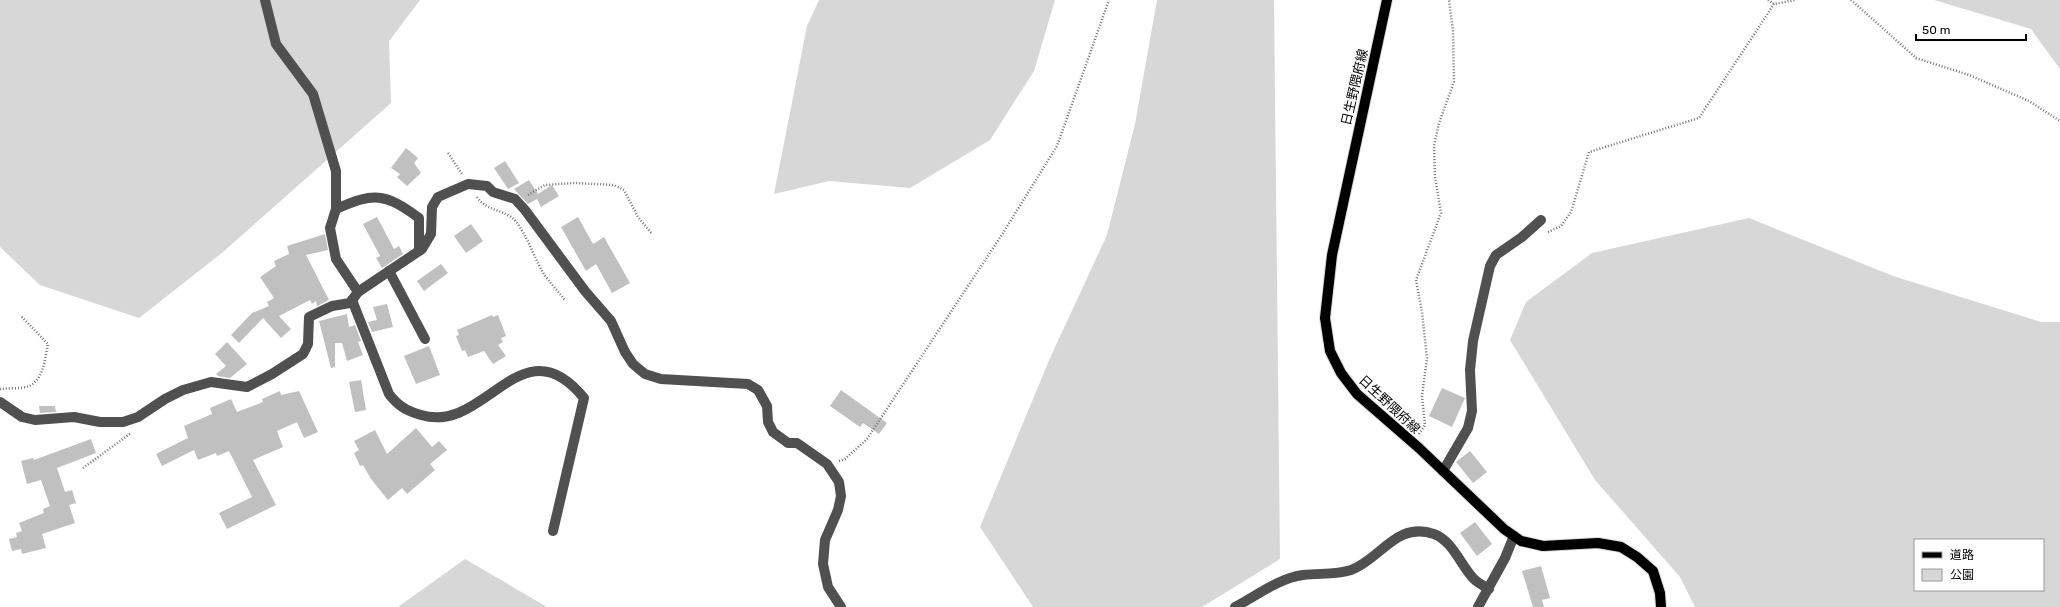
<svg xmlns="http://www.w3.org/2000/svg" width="2060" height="607" font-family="Rubik,'Noto Sans JP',sans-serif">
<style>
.green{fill:#d7d7d7;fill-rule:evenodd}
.building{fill:#c0c0c0}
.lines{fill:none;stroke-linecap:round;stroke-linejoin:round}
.major-casing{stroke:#dbdbdb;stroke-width:12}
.path{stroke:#727272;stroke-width:2.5;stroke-dasharray:1 2;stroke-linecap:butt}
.minor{stroke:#505050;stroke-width:10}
.major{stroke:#000;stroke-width:10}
.labels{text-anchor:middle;stroke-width:3;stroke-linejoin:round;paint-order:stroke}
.street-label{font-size:13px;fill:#000;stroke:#fff}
</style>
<rect width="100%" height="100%" fill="#fff"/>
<g class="green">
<polygon points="0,0 420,0 389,41 391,103 223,252 139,318 40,285 0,247"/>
<polygon points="819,0 1055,0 1034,71 990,140 910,188 829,181 774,194 807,26"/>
<polygon points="1157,0 1274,0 1280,559 1202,607 1033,607 980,527 1050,358 1107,235 1135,124"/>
<polygon points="1934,0 2060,0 2060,69 2031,29"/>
<path d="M1749,218L1893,276L2041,322H2060V607H1695L1680,577L1595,480L1510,340L1526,302L1592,253ZM1915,540H2043V590H1915Z"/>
<polygon points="465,559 547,607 398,607"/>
</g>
<g class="building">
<polygon points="406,148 418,158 414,163 421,173 407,186 397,177 400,174 391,168"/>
<polygon points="505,161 519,183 508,189 494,168"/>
<polygon points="529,180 538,194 552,185 559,196 541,207 537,199 528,204 514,189"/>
<polygon points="377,217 394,249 399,246 403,254 382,268 376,258 380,256 363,224"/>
<polygon points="578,217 593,244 604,237 630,283 612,293 596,264 586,271 561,227"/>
<polygon points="471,224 483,241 466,253 454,236"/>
<polygon points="325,234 328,250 306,255 329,300 317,306 316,301 312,304 310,300 279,316 291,329 281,338 263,318 239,343 231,335 252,313 269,306 267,302 274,298 260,277 276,266 274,261 289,254 287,246"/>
<polygon points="441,264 448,273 424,291 417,281"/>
<polygon points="387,304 393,327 372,332 368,322 377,320 373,307"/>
<polygon points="347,314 349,327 355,325 361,341 358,342 363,355 347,361 342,343 335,343 335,367 331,368 319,321"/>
<polygon points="492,315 493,317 498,315 506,336 501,338 503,342 498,345 506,356 493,364 484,351 468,357 465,350 462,351 456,336 459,335 457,330"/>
<polygon points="227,342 247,364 230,378 218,376 216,374 226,366 215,354"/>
<polygon points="429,346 440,375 416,384 404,356"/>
<polygon points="361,380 366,410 355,412 349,382"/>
<polygon points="1442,388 1465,398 1452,427 1429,416"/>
<polygon points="841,390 887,423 879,434 863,423 860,427 830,406"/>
<polygon points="280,391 281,395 299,391 318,432 304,438 297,422 277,431 283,447 253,460 276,505 227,529 219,513 252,497 229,451 217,456 216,453 198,460 194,450 162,466 156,454 188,438 184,426 212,414 210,408 231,399 237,412 263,402 262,399"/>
<polygon points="39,406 55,406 56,412 40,413"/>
<polygon points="416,428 432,447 439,441 447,450 430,464 435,470 407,494 402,488 388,500 371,479 363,465 360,466 354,453 359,450 354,441 375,430 387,454"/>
<polygon points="91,439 96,453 57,468 65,492 72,490 76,503 69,505 75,523 42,534 46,548 22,554 21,549 12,551 9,539 17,537 16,533 22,531 19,523 44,513 43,509 50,506 41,480 27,484 21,461 33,458 34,460"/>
<polygon points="1470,451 1487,472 1473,483 1456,462"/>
<polygon points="1475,522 1492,544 1477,556 1460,533"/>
<polygon points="1541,566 1550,598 1542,600 1544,607 1533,607 1522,571"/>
</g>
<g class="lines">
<g class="major-casing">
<polyline id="major" points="1387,0 1332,255 1325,318 1330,351 1341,373 1357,394 1419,448 1504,529 1521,541 1543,546 1598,543 1621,547 1637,557 1653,571 1660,593 1661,607"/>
</g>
<g class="path">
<polyline points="1768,0 1774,4 1796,0"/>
<polyline points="1851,0 1916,58 1969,75 2029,101 2060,121"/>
<polyline points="448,153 462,174"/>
<polyline points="528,195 545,185 575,183 614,185 624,190 638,217 652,234"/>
<path d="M477,197C486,210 499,209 511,217C523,225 534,257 542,271C548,281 557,290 565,300"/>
<polyline points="1548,232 1561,226 1571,212 1589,152 1699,118 1774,4"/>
<path d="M0,389C9,388 21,389 29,386C44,380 45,357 48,344L21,316"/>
<polyline points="1419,434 1425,425 1422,396 1427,358 1422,312 1416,280 1441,213 1435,177 1434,146 1439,123 1454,82 1453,31 1449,0"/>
<polyline points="839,461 845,459 867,439 1003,233 1057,146 1109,0"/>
<polyline points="83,468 131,433"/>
</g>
<g class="minor">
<polyline points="265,0 276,44 313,94 336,171 336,209 330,228 336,259 358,292"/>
<path d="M336,209C374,192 385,193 419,218V251"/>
<polyline points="389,271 425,339"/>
<path d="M352,300L389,394C398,406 407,411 421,415C486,435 521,321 584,398L553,531"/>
<polyline points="0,402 22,417 35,420 74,417 100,422 123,422 138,417 165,399 183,390 211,382 247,387 272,374 303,354 308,344 309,317 332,306 350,303 358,292 422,249 431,234 432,207 438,197 468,184 487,186 493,192 515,199 525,210 585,291 611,321 625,352 633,364 645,374 661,379 748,384 758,390 767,406 768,422 773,432 788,443 797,443 827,464 839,482 841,496 838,510 825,540 823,564 828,587 841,607"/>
<polyline points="1443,471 1468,428 1472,411 1470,370 1473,341 1490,266 1496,255 1522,237 1541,220"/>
<path d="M1235,607C1256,596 1279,578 1303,575C1319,573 1336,575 1351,570C1381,559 1396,521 1434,534C1453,541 1461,566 1474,579C1478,583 1484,586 1489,589"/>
<polyline points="1478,607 1505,558 1514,536"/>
</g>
<use href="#major" class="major"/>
</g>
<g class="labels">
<g class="street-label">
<text transform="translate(1354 87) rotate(-77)" y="5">日生野隈府線</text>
<text transform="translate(1390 404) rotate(43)" y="5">日生野隈府線</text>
</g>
</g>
<rect x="1914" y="539" width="130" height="52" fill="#ffffff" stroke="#999999"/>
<rect x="1922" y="552" width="20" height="6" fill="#000000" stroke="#999999"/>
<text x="1950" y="559" font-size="12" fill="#000000">道路</text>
<rect x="1922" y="569" width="20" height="12" fill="#d7d7d7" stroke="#999999"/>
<text x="1950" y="579" font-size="12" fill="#000000">公園</text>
<path d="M1916 34v6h110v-6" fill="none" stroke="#000000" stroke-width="2"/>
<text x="1922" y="34" font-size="12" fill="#000000" stroke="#ffffff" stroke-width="3" paint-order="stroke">50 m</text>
</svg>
